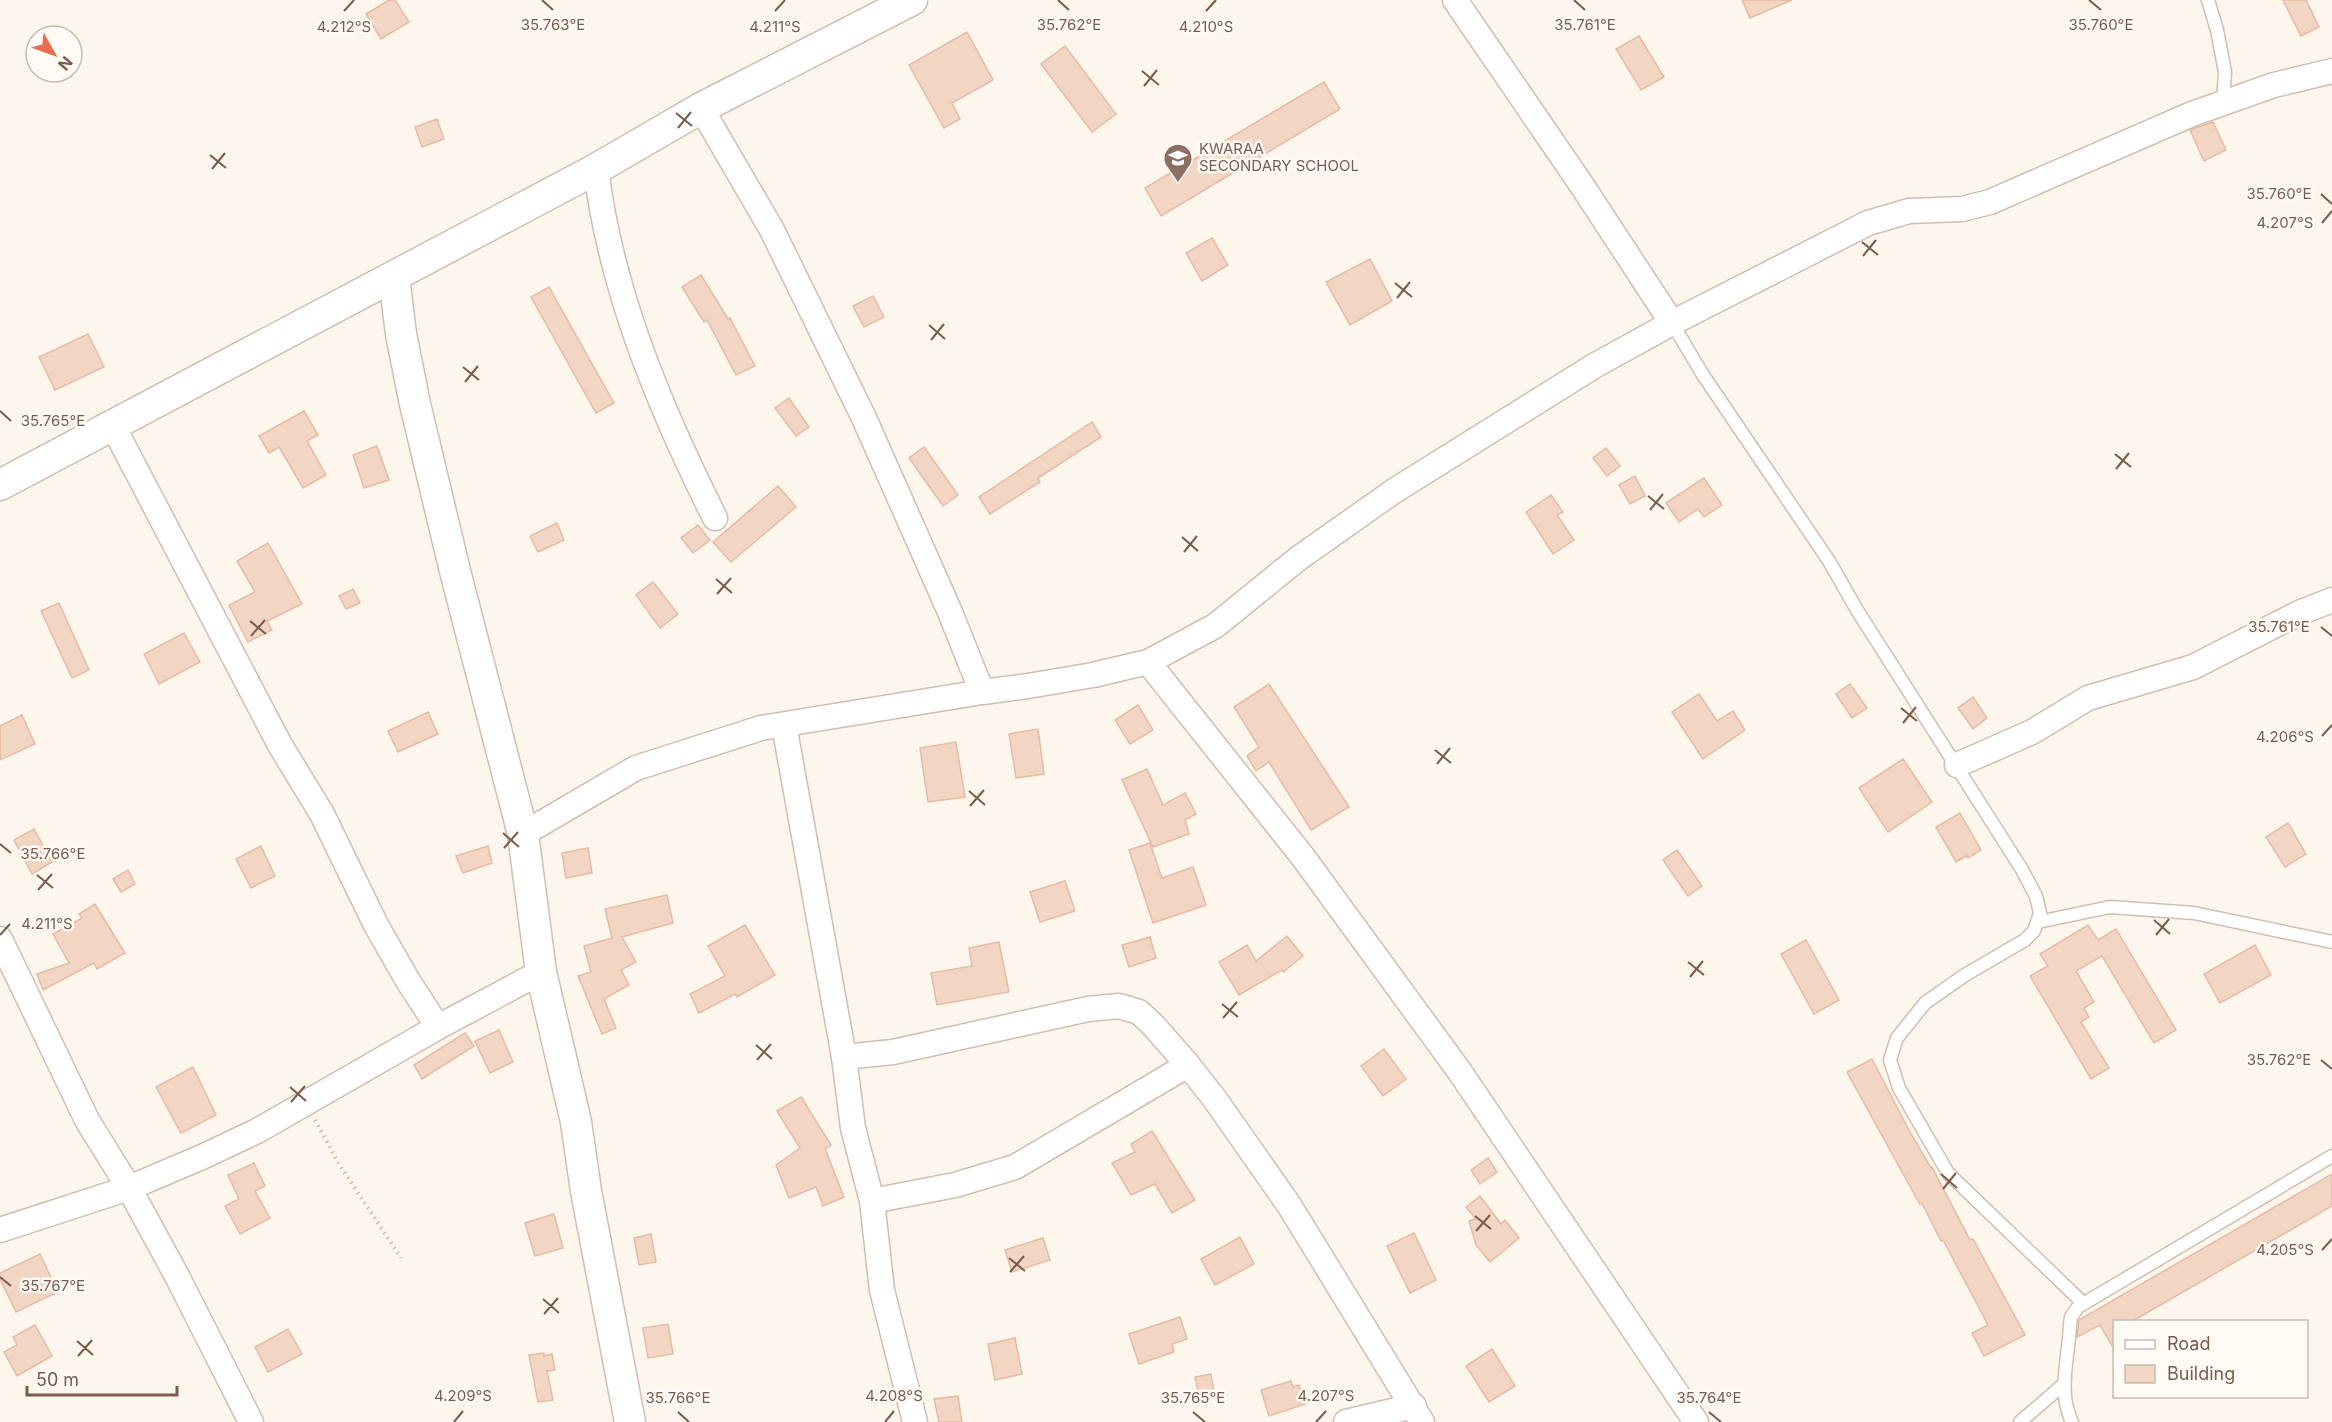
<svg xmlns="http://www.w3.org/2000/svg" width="2332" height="1422" font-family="Inter,sans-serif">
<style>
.building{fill:#f3d5c3;stroke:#e6bba3;stroke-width:1.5}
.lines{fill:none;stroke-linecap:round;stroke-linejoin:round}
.service-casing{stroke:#d1beb0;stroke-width:15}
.minor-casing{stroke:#d1beb0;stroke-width:27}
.tertiary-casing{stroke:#d1beb0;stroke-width:33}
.path{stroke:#d9b8a5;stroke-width:4;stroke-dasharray:1.5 4.5;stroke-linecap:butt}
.service{stroke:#fff;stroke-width:12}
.minor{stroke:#fff;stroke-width:24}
.tertiary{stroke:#fff;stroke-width:30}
.ticks{fill:none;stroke:#7a5c4d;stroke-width:2}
.labels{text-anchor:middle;stroke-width:5;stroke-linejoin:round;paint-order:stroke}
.education-label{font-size:15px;fill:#785e54;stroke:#fffaf3;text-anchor:start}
.ticks-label{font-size:15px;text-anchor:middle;fill:#7a5c4d;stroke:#fffaf3;stroke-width:5;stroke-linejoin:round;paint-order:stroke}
</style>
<rect width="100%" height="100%" fill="#fdf6ec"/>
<g class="building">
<polygon points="389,0 395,0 409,22 381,39 366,14"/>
<polygon points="1742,0 1792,0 1750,18"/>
<polygon points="2283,0 2306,0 2319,27 2301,36"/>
<polygon points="967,32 993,80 952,103 960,119 944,128 909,65"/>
<polygon points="1639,36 1664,77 1641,90 1616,49"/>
<polygon points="1065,46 1116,114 1092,132 1041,64"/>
<polygon points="1324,82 1340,109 1161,216 1145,188"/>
<polygon points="437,119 444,139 422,147 415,127"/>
<polygon points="2213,122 2226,150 2204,161 2190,130"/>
<polygon points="1212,238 1228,265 1202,281 1186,253"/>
<polygon points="1370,259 1392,301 1350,325 1326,282"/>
<polygon points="701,275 728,319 730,318 755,366 736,375 707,320 704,322 682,287"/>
<polygon points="549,287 614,403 596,413 531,297"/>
<polygon points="873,296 884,317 864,327 853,306"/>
<polygon points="88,334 104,367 55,390 39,357"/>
<polygon points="789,398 809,427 796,436 775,408"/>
<polygon points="304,411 318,435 307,441 326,475 303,488 279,447 269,453 259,436"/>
<polygon points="1092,422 1101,437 1038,478 1040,482 990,514 979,497"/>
<polygon points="377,446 389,480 364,488 353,455"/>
<polygon points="924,447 958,495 943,506 909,458"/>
<polygon points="1606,448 1620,466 1607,476 1593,458"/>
<polygon points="1635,476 1645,496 1630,504 1619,485"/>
<polygon points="1704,478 1722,505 1704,517 1698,509 1679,522 1666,503"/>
<polygon points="778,486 796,507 731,562 713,542"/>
<polygon points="1551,495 1563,512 1557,515 1574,540 1553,554 1526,512"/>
<polygon points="557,523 564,540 538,552 530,536"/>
<polygon points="698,525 710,540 693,553 681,538"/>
<polygon points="268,543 302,604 267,621 272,630 248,642 229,605 255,592 237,561"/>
<polygon points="653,582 678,614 660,628 636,595"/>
<polygon points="353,589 360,603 346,609 339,596"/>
<polygon points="59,603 89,670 72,678 41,611"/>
<polygon points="184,633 200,662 159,684 144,654"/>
<polygon points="1269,684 1349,807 1311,830 1269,762 1256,771 1247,756 1259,747 1234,707"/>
<polygon points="1850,684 1867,708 1852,718 1836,694"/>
<polygon points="1699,694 1717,721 1733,711 1745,730 1703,759 1672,712"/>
<polygon points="1973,697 1987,718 1973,729 1958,708"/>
<polygon points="1138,705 1153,730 1130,744 1115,720"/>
<polygon points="428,712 438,734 398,752 388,731"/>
<polygon points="22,715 35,744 0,760 0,726"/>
<polygon points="1038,729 1044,774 1016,778 1009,734"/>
<polygon points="956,742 965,797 928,802 920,748"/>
<polygon points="1903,759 1932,802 1888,832 1859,788"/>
<polygon points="1147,769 1163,805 1185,793 1196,814 1185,820 1189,834 1153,847 1122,780"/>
<polygon points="1960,813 1981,850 1968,858 1966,856 1956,862 1936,827"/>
<polygon points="2288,823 2306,854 2285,867 2266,837"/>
<polygon points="34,829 52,862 32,874 14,840"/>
<polygon points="1150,843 1162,878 1193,867 1206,905 1153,923 1129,850"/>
<polygon points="261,846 275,876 251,888 236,859"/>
<polygon points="488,846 492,863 463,873 456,856"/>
<polygon points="588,848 592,873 566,878 562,853"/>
<polygon points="1677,850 1702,886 1688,896 1663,860"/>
<polygon points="128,870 135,884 121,892 113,879"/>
<polygon points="1065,881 1075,911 1040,922 1030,892"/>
<polygon points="667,895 673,923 622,937 636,962 621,970 629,985 604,999 616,1028 602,1034 578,976 591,972 584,946 612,938 605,909"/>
<polygon points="95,904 125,953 97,969 94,963 43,990 37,974 69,963 53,934 82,918 79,914"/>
<polygon points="745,925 775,975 737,997 735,994 699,1013 690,994 725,976 708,946"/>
<polygon points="2088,925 2098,940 2116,929 2176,1030 2154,1043 2102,956 2076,971 2094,1002 2084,1008 2089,1017 2081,1022 2109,1068 2091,1079 2030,976 2048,966 2040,954"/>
<polygon points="1287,936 1303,956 1283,972 1282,970 1239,995 1219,962 1247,945 1256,961"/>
<polygon points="1150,937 1156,958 1129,967 1122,945"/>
<polygon points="1806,940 1839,1000 1814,1014 1781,954"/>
<polygon points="999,942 1009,992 937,1005 931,973 972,966 969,948"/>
<polygon points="2255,945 2271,975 2220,1003 2204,974"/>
<polygon points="499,1030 513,1062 490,1073 475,1041"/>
<polygon points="465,1033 474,1046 422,1079 414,1065"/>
<polygon points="1384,1049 1406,1079 1383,1096 1361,1066"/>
<polygon points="1872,1059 1910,1132 1931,1168 1932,1167 1970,1240 1973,1239 2025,1335 1984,1356 1972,1333 1988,1325 1943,1240 1941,1241 1922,1203 1920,1204 1912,1190 1847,1072"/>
<polygon points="193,1067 216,1115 181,1133 156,1087"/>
<polygon points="801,1097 831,1145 825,1149 844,1197 823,1206 816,1187 789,1198 776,1165 800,1148 777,1111"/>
<polygon points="1152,1131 1195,1200 1172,1213 1155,1184 1131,1195 1112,1163 1135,1152 1131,1144"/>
<polygon points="1488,1158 1497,1172 1480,1184 1471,1170"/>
<polygon points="254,1163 265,1186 255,1191 270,1218 240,1234 225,1206 239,1199 228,1175"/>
<polygon points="2332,1174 2332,1206 2131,1322 2115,1322 2115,1351 2100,1325 2077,1337 2079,1320"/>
<polygon points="1480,1196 1501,1224 1505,1220 1519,1238 1490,1262 1476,1245 1469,1221 1476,1219 1466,1207"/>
<polygon points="554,1214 563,1248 535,1256 525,1223"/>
<polygon points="1414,1233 1436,1280 1410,1293 1387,1246"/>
<polygon points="651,1234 656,1262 639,1265 634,1238"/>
<polygon points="1240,1237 1254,1264 1215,1285 1201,1259"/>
<polygon points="1043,1238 1050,1260 1012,1272 1005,1250"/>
<polygon points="40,1254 58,1292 16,1312 0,1279 0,1273"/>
<polygon points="1180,1317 1187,1339 1172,1344 1174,1352 1139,1364 1129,1334"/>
<polygon points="668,1324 673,1354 648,1358 643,1328"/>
<polygon points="35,1325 52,1356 17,1376 4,1352 17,1345 13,1337"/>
<polygon points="288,1329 302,1354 268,1372 255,1347"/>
<polygon points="1015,1338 1022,1374 995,1380 988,1344"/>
<polygon points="1492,1349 1515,1386 1489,1402 1466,1366"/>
<polygon points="544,1353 544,1356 552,1354 555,1370 547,1371 553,1400 538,1402 529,1355"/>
<polygon points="1211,1374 1214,1393 1199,1397 1195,1377"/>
<polygon points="1291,1381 1293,1387 1299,1385 1305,1404 1269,1416 1261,1390"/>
<polygon points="958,1396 962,1422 939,1422 934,1399"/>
</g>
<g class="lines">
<g class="service-casing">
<g id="service">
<polyline points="2208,0 2217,30 2225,72 2223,103"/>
<polyline points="1672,323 1703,375 1829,561 1857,610 2021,868 2036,896 2040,913 2034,931 2025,940 1965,975 1925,1003 1897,1038 1890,1060 1899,1088 1948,1173 2083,1303"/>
<polyline points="2038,922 2110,907 2194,913 2332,942"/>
<polyline points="2020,1422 2064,1384"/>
<path d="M2072,1422C2057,1391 2069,1357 2070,1324L2071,1317L2078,1307L2332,1156"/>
</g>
</g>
<g class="minor-casing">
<g id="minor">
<polyline points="1455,0 1581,184 1672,323"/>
<polyline points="701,108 772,230 864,418 950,612 982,692"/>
<path d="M596,169C611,292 660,408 715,518"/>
<polyline points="113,426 280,745 322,814 376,925 408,981 438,1027"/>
<polyline points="1148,662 1303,857 1460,1072 1696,1422"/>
<polyline points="784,725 844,1057 853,1128 872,1201 882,1290 915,1422"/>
<polyline points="1957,765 2032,732 2088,698 2193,667 2299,613 2332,600"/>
<polyline points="523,834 636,768 761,728 982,692 1028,686 1093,675 1148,662 1215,626 1299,558 1394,491 1594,366 1672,323 1868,223 1909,211 1962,209 1990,202 2192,114 2274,85 2332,71"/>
<polyline points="0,939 87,1120 129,1188 178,1278 251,1422"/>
<polyline points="844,1057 893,1052 1088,1009 1119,1006 1139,1012 1153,1025 1188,1065 1214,1098 1289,1205 1422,1422"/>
<polyline points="872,1201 955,1185 1015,1167 1188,1065"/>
<polyline points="0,1230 129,1188 202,1157 257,1131 438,1027 541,972"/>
<polyline points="1346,1422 1414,1406"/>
</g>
</g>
<g class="tertiary-casing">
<g id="tertiary">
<polyline points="394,277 401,334 415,404 455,571 523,834 541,972 576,1122 586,1191 630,1422"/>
<polyline points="0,485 596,169 701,108 912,0"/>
</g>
</g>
<polyline class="path" points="315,1120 339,1164 401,1258"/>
<use href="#service" class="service"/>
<use href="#minor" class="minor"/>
<use href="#tertiary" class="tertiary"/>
</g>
<path class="ticks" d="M542,0L553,10M1058,0L1069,10M1574,0L1585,10M2089,0L2101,10M344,11L354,0M775,11L785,0M1206,11L1216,0M1142,71L1159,85M1144,86L1157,70M676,113L692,126M678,128L691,112M210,155L226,168M212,169L225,153M2321,194L2332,204M2322,223L2332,211M1862,242L1878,255M1863,256L1876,240M1395,283L1412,297M1397,298L1410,282M929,325L945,339M931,340L944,324M463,367L479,380M465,382L478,366M0,411L11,421M2115,454L2131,467M2116,469L2129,453M1648,496L1664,509M1650,510L1663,494M1182,537L1198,551M1184,552L1197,536M716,579L732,593M717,594L731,578M250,621L266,634M2321,627L2332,636M251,636L265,620M1901,708L1917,721M1903,723L1916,707M2322,736L2332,725M1435,750L1451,763M1437,764L1450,748M969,791L985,805M970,806L984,790M503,833L519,847M0,844L11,853M504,848L518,832M37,875L53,888M38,890L52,874M2154,920L2170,934M0,935L10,924M2156,935L2169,919M1688,962L1704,975M1690,977L1703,961M1222,1004L1238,1017M1223,1018L1237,1002M756,1045L772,1059M757,1060L771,1044M2321,1060L2332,1069M290,1087L306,1101M291,1102L305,1086M1941,1174L1957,1188M1943,1189L1956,1173M1475,1216L1491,1229M1476,1231L1490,1215M2322,1250L2332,1239M1009,1258L1025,1271M1010,1272L1024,1256M0,1277L11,1286M543,1299L559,1313M544,1314L558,1298M77,1341L93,1355M78,1356L92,1340M678,1412L689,1422M1193,1412L1205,1422M1709,1412L1721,1422M454,1422L463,1411M885,1422L894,1411M1316,1422L1326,1411"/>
<defs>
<g id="school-pin" transform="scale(1.5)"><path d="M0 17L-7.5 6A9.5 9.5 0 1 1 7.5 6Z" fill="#8d6e63" stroke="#fffaf3"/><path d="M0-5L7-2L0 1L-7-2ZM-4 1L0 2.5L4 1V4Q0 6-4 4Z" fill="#fff"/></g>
</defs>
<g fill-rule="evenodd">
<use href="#school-pin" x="1178" y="158"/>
</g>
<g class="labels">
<g class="education-label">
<text x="1199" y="154">KWARAA<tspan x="1199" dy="17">SECONDARY SCHOOL</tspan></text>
</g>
</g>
<g class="ticks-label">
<text x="553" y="30">35.763°E</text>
<text x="1585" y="30">35.761°E</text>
<text x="1069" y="30">35.762°E</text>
<text x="2101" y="30">35.760°E</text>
<text x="344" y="32">4.212°S</text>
<text x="775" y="32">4.211°S</text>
<text x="1206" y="32">4.210°S</text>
<text x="2279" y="199">35.760°E</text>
<text x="2285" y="228">4.207°S</text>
<text x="53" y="426">35.765°E</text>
<text x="2279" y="632">35.761°E</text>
<text x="2285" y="742">4.206°S</text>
<text x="53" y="859">35.766°E</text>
<text x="47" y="929">4.211°S</text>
<text x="2279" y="1065">35.762°E</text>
<text x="2285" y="1255">4.205°S</text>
<text x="53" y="1291">35.767°E</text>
<text x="463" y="1401">4.209°S</text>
<text x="894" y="1401">4.208°S</text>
<text x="1326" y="1401">4.207°S</text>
<text x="678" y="1403">35.766°E</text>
<text x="1193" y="1403">35.765°E</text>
<text x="1709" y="1403">35.764°E</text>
</g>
<rect x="2113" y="1320" width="195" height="78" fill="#fffaf3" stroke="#cabbb1" stroke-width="1.5"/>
<rect x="2125" y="1340" width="30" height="9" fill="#ffffff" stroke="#cabbb1" stroke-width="1.5"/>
<text x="2167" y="1350" font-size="18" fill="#7a5c4d">Road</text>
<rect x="2125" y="1365" width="30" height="18" fill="#f3d5c3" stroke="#cabbb1" stroke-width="1.5"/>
<text x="2167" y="1380" font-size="18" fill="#7a5c4d">Building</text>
<g transform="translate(54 54) rotate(130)"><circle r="28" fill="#fffaf3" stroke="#cabbb1" stroke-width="1.5"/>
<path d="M0-4.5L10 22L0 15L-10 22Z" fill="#e76f51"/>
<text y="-9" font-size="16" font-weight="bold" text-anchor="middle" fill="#7a5c4d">N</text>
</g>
<path d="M27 1386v9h150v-9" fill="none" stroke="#7a5c4d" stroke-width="3"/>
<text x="36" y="1386" font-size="18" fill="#7a5c4d" stroke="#fffaf3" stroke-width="4.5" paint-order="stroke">50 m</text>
</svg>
